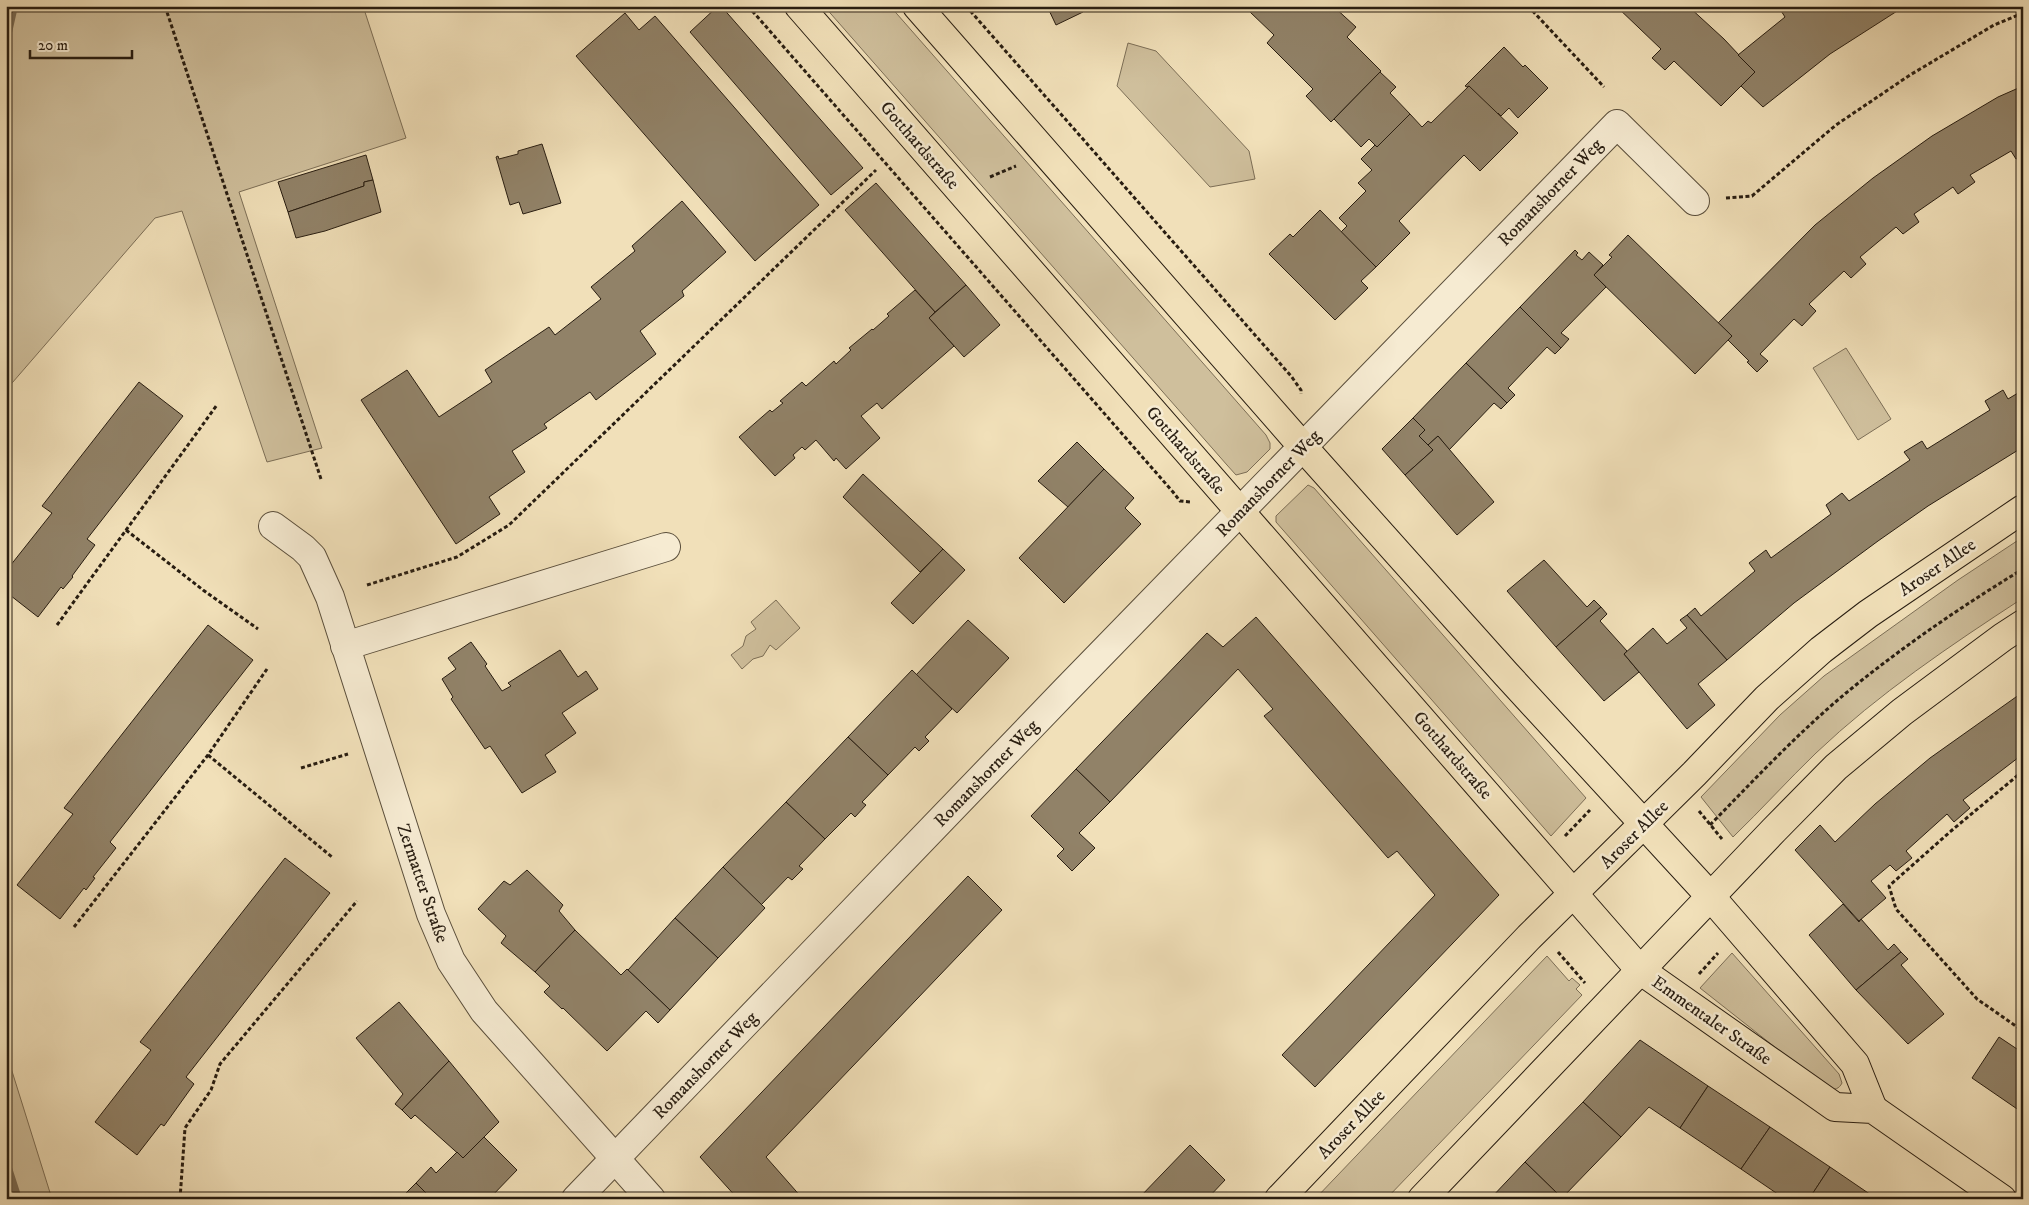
<svg xmlns="http://www.w3.org/2000/svg" width="2029" height="1205" font-family="'IM FELL DW Pica',serif">
<style>
.green{fill:#cfbf9c;stroke:#7c6e56}
.lines{fill:none;stroke-linecap:round;stroke-linejoin:round}
.stream{stroke:#786a54;stroke-width:10}
.building{fill:#918268;stroke:#281d11}
.minor-casing{stroke:#5a4e3b;stroke-width:30}
.major-casing{stroke:#281d11;stroke-width:30}
.path{stroke:#281d11;stroke-width:3;stroke-dasharray:4 2.5;stroke-linecap:butt}
.minor{stroke:#f6ebd2;stroke-width:28}
.major{stroke:#f1e0b9;stroke-width:28}
.labels{text-anchor:middle;stroke-width:5;stroke-linejoin:round;paint-order:stroke}
.street-label{font-size:18px;fill:#281d11;stroke:#f6ebd2}
</style>
<rect width="100%" height="100%" fill="#f1e0b9"/>
<filter id="stains"><feTurbulence type="fractalNoise" baseFrequency=".004" numOctaves="4"/><feColorMatrix values="0 0 0 0 .2 0 0 0 0 .09 0 0 0 0 .02 0 0 0 .5 -.17"/></filter>
<radialGradient id="worn" r=".72"><stop offset=".6" stop-color="#630" stop-opacity="0"/><stop offset="1" stop-color="#630" stop-opacity=".3"/></radialGradient>
<g class="green">
<polygon points="6,6 363,6 406,138 239,192 322,448 267,462 182,211 155,218 6,390"/>
<polygon points="824,6 890,6 1266,435 1270,443 1270,449 1247,472 1236,475 1227,465"/>
<polygon points="1128,43 1156,51 1249,151 1255,179 1210,187 1117,86"/>
<polygon points="1846,348 1891,419 1858,440 1813,368"/>
<polygon points="1308,485 1314,488 1586,798 1551,836 1276,522 1276,516"/>
<path d="M2023,537V598C1951,645 1878,694 1816,753C1788,780 1761,810 1733,837L1701,797L1780,715L1824,676L1958,580Z"/>
<polygon points="776,600 800,628 776,650 770,645 763,656 753,659 742,669 731,655 743,646 746,636 756,629 751,622"/>
<path d="M1732,953L1839,1074L1842,1083C1839,1089 1835,1090 1828,1089L1700,988Z"/>
<polygon points="1547,956 1569,981 1572,978 1580,985 1576,989 1582,995 1386,1199 1315,1199"/>
<polygon points="6,1052 52,1199 6,1199"/>
</g>
<g class="lines">
<g class="stream">
<polyline points="6,37 13,6"/>
<polyline points="6,1165 17,1199"/>
</g>
</g>
<g class="building">
<polygon points="718,6 721,6 863,168 831,195 690,32"/>
<polygon points="1047,6 1085,6 1081,8 1083,12 1056,25"/>
<polygon points="1256,6 1333,6 1356,27 1347,37 1381,71 1331,122 1306,96 1313,89 1267,43 1274,35 1250,12"/>
<polygon points="1616,6 1688,6 1724,39 1755,72 1721,106 1674,61 1665,70 1652,58 1661,49"/>
<polygon points="1778,6 1905,6 1830,54 1763,107 1741,86 1755,72 1738,55 1785,17"/>
<polygon points="625,13 639,30 655,16 819,205 755,261 576,56"/>
<polygon points="1504,47 1523,67 1525,65 1548,88 1518,118 1509,108 1501,116 1498,113 1497,114 1469,86 1467,87 1465,86"/>
<polygon points="1380,72 1396,87 1390,93 1410,114 1377,147 1369,139 1361,147 1334,119"/>
<polygon points="1469,86 1518,133 1480,171 1464,155 1399,221 1410,233 1376,267 1341,232 1347,226 1339,218 1366,191 1358,183 1372,170 1361,159 1375,145 1377,147 1410,114 1422,127 1428,121 1431,123"/>
<polygon points="2023,86 2023,156 2016,159 2011,151 1970,175 1975,182 1958,194 1953,187 1914,214 1919,222 1903,234 1896,227 1860,257 1866,264 1851,278 1844,271 1809,304 1816,311 1802,326 1794,319 1760,354 1768,361 1757,372 1747,362 1749,361 1728,340 1732,336 1718,323 1815,225 1873,178 1932,136 1998,97"/>
<polygon points="542,144 561,203 523,214 519,202 510,205 496,157 498,156 499,159 518,154 518,151"/>
<polygon points="366,155 373,180 364,182 364,186 288,212 278,182"/>
<polygon points="373,180 381,212 325,231 296,238 288,212 364,186 364,182"/>
<polygon points="876,183 966,285 935,312 845,210"/>
<polygon points="682,201 726,252 682,291 684,296 640,331 656,354 596,400 590,392 544,424 547,428 512,451 525,472 489,497 500,514 456,544 361,400 407,370 439,417 492,382 485,370 549,327 555,335 601,299 591,287 635,251 632,246"/>
<polygon points="1320,210 1376,267 1361,281 1368,288 1335,320 1269,254 1290,234 1293,237"/>
<polygon points="1628,235 1732,336 1695,374 1594,275 1612,257 1609,255"/>
<polygon points="1575,250 1578,253 1576,255 1582,260 1589,252 1603,265 1594,275 1606,287 1561,333 1569,339 1561,348 1520,307"/>
<polygon points="966,285 1000,325 964,357 929,318"/>
<polygon points="915,290 935,312 929,318 954,346 882,409 877,403 861,416 880,438 846,469 836,458 834,461 816,440 805,450 802,447 793,455 795,458 775,476 739,437 770,410 772,412 783,403 780,401 802,382 806,386 834,361 836,364 851,350 849,348 872,329 873,330 889,316 887,314"/>
<polygon points="1520,307 1561,348 1555,354 1547,347 1508,388 1515,395 1507,403 1466,363"/>
<polygon points="1466,363 1507,403 1501,409 1494,403 1449,450 1438,436 1428,445 1419,436 1425,430 1413,418"/>
<polygon points="139,382 183,416 87,539 95,545 72,576 73,577 63,589 61,587 38,617 6,592 6,571 52,513 42,506"/>
<polygon points="2003,390 2008,399 2023,390 2023,447 1928,506 1878,541 1794,603 1727,660 1687,615 1695,608 1701,616 1755,571 1749,563 1766,550 1771,558 1831,514 1826,505 1842,493 1849,501 1910,460 1904,452 1922,441 1927,449 1990,410 1985,401"/>
<polygon points="1413,418 1425,430 1419,436 1433,450 1405,475 1382,449"/>
<polygon points="1438,436 1494,502 1457,535 1405,475 1433,450 1428,445"/>
<polygon points="1077,442 1104,469 1068,507 1038,481"/>
<polygon points="1104,469 1134,498 1125,508 1141,524 1064,603 1019,558"/>
<polygon points="863,474 943,549 920,572 843,497"/>
<polygon points="943,549 965,570 913,624 891,603"/>
<polygon points="1544,560 1587,607 1594,600 1601,607 1556,647 1507,591"/>
<polygon points="1601,607 1607,614 1600,621 1627,651 1624,654 1639,672 1604,701 1556,647"/>
<polygon points="1687,615 1727,660 1698,684 1715,705 1687,729 1624,654 1653,628 1667,644 1687,628 1680,620"/>
<polygon points="1256,617 1499,895 1315,1087 1282,1055 1435,895 1397,851 1388,858 1264,716 1273,709 1238,669 1110,802 1076,769 1207,633 1223,647"/>
<polygon points="968,620 1009,658 957,713 916,675"/>
<polygon points="208,625 253,660 110,842 116,848 93,877 95,878 86,890 84,888 60,919 17,885 73,814 64,808"/>
<polygon points="471,642 487,664 485,666 502,691 511,686 508,683 560,650 578,677 586,671 598,689 562,713 576,733 545,755 556,772 522,793 490,746 485,749 451,699 453,697 442,679 456,669 448,658"/>
<polygon points="912,670 952,709 925,737 929,741 919,751 915,747 888,775 848,737"/>
<polygon points="2023,692 2023,754 1963,800 1970,808 1954,822 1947,814 1906,851 1912,858 1896,871 1890,865 1871,881 1886,898 1859,921 1795,850 1820,825 1835,842 1875,804 1930,758"/>
<polygon points="848,737 888,775 862,802 866,805 855,817 851,813 825,839 786,802"/>
<polygon points="1076,769 1110,802 1079,833 1095,848 1072,871 1057,856 1064,849 1031,816"/>
<polygon points="786,802 825,839 799,866 803,869 792,880 788,877 761,905 723,867"/>
<polygon points="285,858 330,893 186,1077 194,1084 164,1126 161,1124 137,1155 95,1122 151,1050 140,1042"/>
<polygon points="723,867 765,908 718,958 675,918"/>
<polygon points="527,870 563,905 559,911 575,930 535,972 501,943 506,936 478,909 504,881 510,885"/>
<polygon points="968,876 1002,910 766,1157 803,1199 738,1199 700,1157"/>
<polygon points="1843,904 1859,922 1861,919 1888,950 1894,944 1901,952 1856,990 1809,935"/>
<polygon points="675,918 718,958 670,1010 628,970"/>
<polygon points="575,930 621,975 627,969 670,1010 658,1023 646,1011 607,1051 563,1008 562,1009 544,992 550,986 535,972"/>
<polygon points="1901,952 1908,959 1901,965 1944,1014 1908,1044 1856,990"/>
<polygon points="399,1002 449,1061 402,1110 395,1104 403,1094 356,1038"/>
<polygon points="1999,1037 2023,1053 2023,1113 1972,1078"/>
<polygon points="1640,1040 1708,1086 1680,1128 1649,1107 1621,1137 1583,1102"/>
<polygon points="449,1061 499,1122 463,1158 415,1115 411,1119 402,1110"/>
<polygon points="1708,1086 1770,1127 1741,1169 1680,1128"/>
<polygon points="1583,1102 1621,1137 1562,1198 1525,1162"/>
<polygon points="1770,1127 1830,1167 1809,1199 1785,1199 1741,1169"/>
<polygon points="484,1137 517,1170 489,1199 432,1199 416,1183 431,1167 436,1173 457,1152 463,1158"/>
<polygon points="1190,1145 1225,1180 1207,1199 1138,1199"/>
<polygon points="1525,1162 1562,1198 1561,1199 1490,1199"/>
<polygon points="1830,1167 1877,1199 1809,1199"/>
<polygon points="416,1183 432,1199 406,1199 403,1196"/>
</g>
<g class="lines">
<g class="minor-casing">
<g id="minor">
<polyline points="273,526 303,548 312,557 330,597 431,914 451,961 484,1011 651,1199"/>
<polyline points="345,646 666,547"/>
<polyline points="576,1199 1066,690 1617,124 1695,201"/>
</g>
</g>
<g class="major-casing">
<g id="major">
<polyline points="799,6 1640,970 1835,1107 1873,1109 2002,1199"/>
<polyline points="917,6 1303,447 1506,674 1711,897 1855,1064 1873,1109"/>
<polyline points="1279,1199 1529,937 1694,774 1767,698 1821,650 1868,614 2023,509"/>
<polyline points="1422,1199 1774,830 1836,767 1902,712 2003,637 2023,624"/>
</g>
</g>
<g class="path">
<polyline points="165,6 321,479"/>
<polyline points="748,6 1173,492 1180,501 1190,502"/>
<polyline points="966,6 1291,376 1301,390 1301,394"/>
<polyline points="1358,6 1359,8 1388,6"/>
<polyline points="1528,6 1604,87"/>
<polyline points="990,177 1016,166"/>
<polyline points="1726,198 1752,196 1836,125 1910,75 1994,25 2023,13"/>
<polyline points="126,530 203,590 258,629"/>
<polyline points="367,585 457,557 509,525 876,170"/>
<polyline points="57,625 217,405"/>
<polyline points="208,755 332,857"/>
<polyline points="301,768 348,754"/>
<polyline points="2023,771 1951,831 1889,886 1896,909 1977,999 2023,1031"/>
<polyline points="1699,811 1722,839"/>
<path d="M1710,825C1754,780 1798,733 1846,693C1902,647 1962,606 2023,569"/>
<polyline points="1565,836 1590,810"/>
<polyline points="74,927 208,755 267,669"/>
<polyline points="1558,952 1585,983"/>
<polyline points="1699,974 1718,953"/>
<polyline points="180,1199 185,1128 211,1090 220,1064 357,901"/>
</g>
<use href="#minor" class="minor"/>
<use href="#major" class="major"/>
</g>
<g class="labels">
<g class="street-label">
<text transform="translate(920 145) rotate(49)" y="6">Gotthardstraße</text>
<text transform="translate(1550 192) rotate(-46)" y="6">Romanshorner Weg</text>
<text transform="translate(1186 450) rotate(49)" y="6">Gotthardstraße</text>
<text transform="translate(1268 483) rotate(-46)" y="6">Romanshorner Weg</text>
<text transform="translate(1937 567) rotate(-34)" y="6">Aroser Allee</text>
<text transform="translate(1453 755) rotate(49)" y="6">Gotthardstraße</text>
<text transform="translate(986 773) rotate(-46)" y="6">Romanshorner Weg</text>
<text transform="translate(1634 834) rotate(-45)" y="6">Aroser Allee</text>
<text transform="translate(423 883) rotate(71)" y="6">Zermatter Straße</text>
<text transform="translate(1712 1020) rotate(35)" y="6">Emmentaler Straße</text>
<text transform="translate(705 1065) rotate(-46)" y="6">Romanshorner Weg</text>
<text transform="translate(1351 1124) rotate(-46)" y="6">Aroser Allee</text>
</g>
</g>
<rect width="2029" height="1205" fill="none" stroke="#f1e0b9" stroke-width="25"/>
<rect x="8" y="8" width="2014" height="1190" fill="none" stroke="#281d11" stroke-width="2.5"/>
<rect x="12" y="12" width="2004" height="1180" fill="none" stroke="#281d11"/>
<path d="M30 50v8h102v-8" fill="none" stroke="#281d11" stroke-width="2.5"/>
<text x="38" y="50" font-size="15" fill="#281d11" stroke="#f6ebd2" stroke-width="4" paint-order="stroke">20 m</text>
<rect width="100%" height="100%" filter="url(#stains)"/>
<rect width="100%" height="100%" fill="url(#worn)"/>
</svg>
